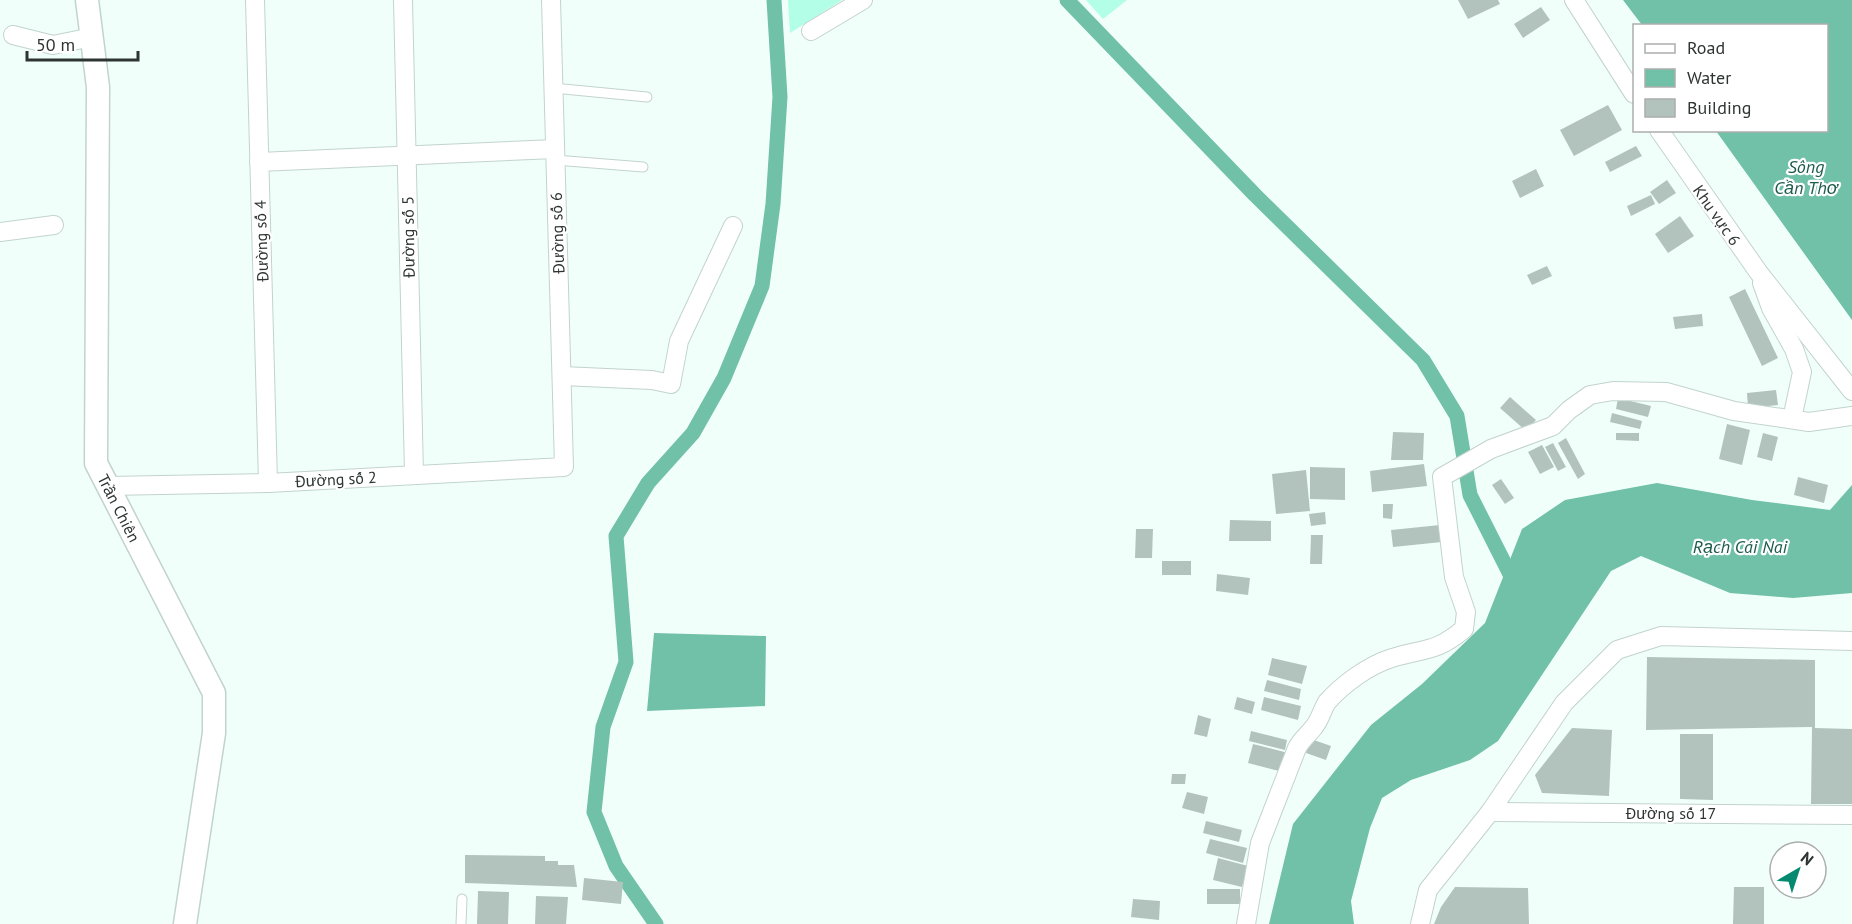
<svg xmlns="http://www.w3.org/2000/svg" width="1852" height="924" font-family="'PT Sans',sans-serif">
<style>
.green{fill:#b2fee6}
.water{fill:#71c0a8}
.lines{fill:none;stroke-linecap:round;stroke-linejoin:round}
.canal{stroke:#71c0a8;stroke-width:15}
.building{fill:#b2c3bd}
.service-casing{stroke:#c2d3cd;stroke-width:11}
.minor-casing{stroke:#c2d3cd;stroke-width:20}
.tertiary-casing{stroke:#c2d3cd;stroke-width:25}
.service{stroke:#fff;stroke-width:9}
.minor{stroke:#fff;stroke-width:18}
.tertiary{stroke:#fff;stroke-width:22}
.labels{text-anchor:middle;stroke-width:4.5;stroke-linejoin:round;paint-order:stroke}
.street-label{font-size:16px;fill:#2d3432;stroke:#fff}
.water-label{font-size:18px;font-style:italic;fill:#1d5c4b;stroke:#fff}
</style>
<rect width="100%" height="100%" fill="#f1fffa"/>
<g class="green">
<polygon points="788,0 842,0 790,33"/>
<polygon points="1086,0 1127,0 1103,19"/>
</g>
<g class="water">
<polygon points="1623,0 1852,0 1852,320 1716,131 1826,130 1826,26 1642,25"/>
<polygon points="1657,483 1752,500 1830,510 1852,485 1852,593 1793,598 1730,593 1641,556 1611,571 1498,741 1470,760 1411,780 1382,798 1370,828 1351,901 1354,924 1269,924 1293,824 1371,725 1422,684 1485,623 1522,529 1565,500"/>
<polygon points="654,633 766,636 765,706 647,711"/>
</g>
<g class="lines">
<g class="canal">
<polyline points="1067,0 1255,195 1423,360 1457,416 1470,495 1516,586"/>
<polyline points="656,924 616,866 594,812 603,727 626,662 616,536 648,483 693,433 724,378 762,286 773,204 780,97 774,0"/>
</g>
</g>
<g class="building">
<polygon points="1458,0 1498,0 1500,4 1468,19"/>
<polygon points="1541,7 1550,20 1523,38 1514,24"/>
<polygon points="1608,105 1622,130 1574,156 1560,130"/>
<polygon points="1636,146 1642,156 1610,172 1605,162"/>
<polygon points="1536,169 1544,186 1520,198 1512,181"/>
<polygon points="1667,180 1676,193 1659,204 1650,192"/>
<polygon points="1651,195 1655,204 1631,216 1627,206"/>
<polygon points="1680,216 1694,236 1668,253 1655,234"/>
<polygon points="1547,266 1552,276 1532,285 1527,275"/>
<polygon points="1745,289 1778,358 1762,366 1729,297"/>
<polygon points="1702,314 1703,326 1675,329 1673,317"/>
<polygon points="1776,390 1778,405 1748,408 1747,393"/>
<polygon points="1510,397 1536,420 1526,431 1500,408"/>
<polygon points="1618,398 1651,406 1648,417 1616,409"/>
<polygon points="1612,413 1642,421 1640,429 1610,422"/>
<polygon points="1727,424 1750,430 1742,465 1719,459"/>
<polygon points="1393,432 1424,433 1423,460 1391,460"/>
<polygon points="1616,433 1639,433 1639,441 1616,440"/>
<polygon points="1763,433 1778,437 1772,461 1757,457"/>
<polygon points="1566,438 1585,474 1578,479 1558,443"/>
<polygon points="1553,443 1566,467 1558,471 1545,447"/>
<polygon points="1542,445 1554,467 1540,474 1528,452"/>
<polygon points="1424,464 1427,486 1372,492 1370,471"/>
<polygon points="1310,467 1345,468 1345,500 1310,499"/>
<polygon points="1306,470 1310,511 1276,514 1272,474"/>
<polygon points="1798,477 1828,485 1824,503 1794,495"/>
<polygon points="1501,479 1514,498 1505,504 1492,485"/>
<polygon points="1383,504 1393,504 1392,519 1383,518"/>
<polygon points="1325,512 1326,524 1311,526 1309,514"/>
<polygon points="1230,520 1271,521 1271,541 1229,541"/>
<polygon points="1440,525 1442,542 1393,547 1391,530"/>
<polygon points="1136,529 1153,529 1152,558 1135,558"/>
<polygon points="1311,535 1323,535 1322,564 1310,564"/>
<rect x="1162" y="561" width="29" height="14"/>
<polygon points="1217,574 1250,578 1248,595 1216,591"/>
<polygon points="1647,657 1815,660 1815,728 1852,729 1852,804 1811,804 1812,727 1646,730"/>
<polygon points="1272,658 1307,666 1302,684 1268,675"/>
<polygon points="1267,680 1301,689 1299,700 1264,691"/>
<polygon points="1237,697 1255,702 1252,714 1234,709"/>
<polygon points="1264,697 1301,706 1298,720 1261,710"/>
<polygon points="1198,715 1211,719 1207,737 1194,734"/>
<polygon points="1572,728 1612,730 1609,796 1542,793 1535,775"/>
<polygon points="1251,731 1287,740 1285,750 1249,741"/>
<polygon points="1680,734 1713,734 1713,800 1680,799"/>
<polygon points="1311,739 1331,746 1326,760 1306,753"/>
<polygon points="1253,744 1292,754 1287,773 1248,763"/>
<polygon points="1172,774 1186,774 1185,784 1171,784"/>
<polygon points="1187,792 1208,797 1204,814 1182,808"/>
<polygon points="1206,821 1242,830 1239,842 1203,833"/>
<polygon points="1210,839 1247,848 1243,863 1206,853"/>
<polygon points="465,855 545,856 545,861 558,861 558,865 574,865 577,887 465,883"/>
<polygon points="1218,858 1248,866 1242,887 1213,880"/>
<polygon points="584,878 623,882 621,904 582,900"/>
<polygon points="1455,887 1528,888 1529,924 1434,924 1441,907"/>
<polygon points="1734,887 1764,887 1764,924 1733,924"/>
<rect x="1207" y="889" width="33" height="15"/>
<polygon points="478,891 509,892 508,924 477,924"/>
<polygon points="536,896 568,897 566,924 535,924"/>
<polygon points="1133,899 1160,901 1159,920 1131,917"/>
</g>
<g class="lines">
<g class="service-casing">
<g id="service">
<polyline points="553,88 647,97"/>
<polyline points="555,160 643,167"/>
<polyline points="461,924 462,899"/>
</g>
</g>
<g class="minor-casing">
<g id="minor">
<polyline points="255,0 268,483"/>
<polyline points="403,0 414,474"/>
<polyline points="1574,0 1634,94"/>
<polyline points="811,31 863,0"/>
<polyline points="13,35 53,45 92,37"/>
<polyline points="1659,130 1759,273 1852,391"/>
<polyline points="259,162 555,149"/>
<polyline points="0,232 54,225"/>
<polyline points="1762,283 1771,308 1794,349 1802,372 1792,419"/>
<polyline points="562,376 652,380 671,384 679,341 733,226"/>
<polyline points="108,486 268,483 564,467 551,0"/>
<polyline points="1490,812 1852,815"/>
<path d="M1246,924L1260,843L1297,748C1302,739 1308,735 1314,727C1320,720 1322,710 1327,702C1343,684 1369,665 1392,658C1425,648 1435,653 1464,629L1466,612L1454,577L1442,477L1491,449L1553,426L1569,410L1590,395L1613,391L1666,392L1734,411L1809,422L1852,416"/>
<polyline points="1420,924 1428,890 1490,812 1564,703 1617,650 1661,636 1852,641"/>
</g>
</g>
<g class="tertiary-casing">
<polyline id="tertiary" points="87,0 98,87 96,463 214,693 214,733 185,924"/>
</g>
<use href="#service" class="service"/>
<use href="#minor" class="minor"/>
<use href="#tertiary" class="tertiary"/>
</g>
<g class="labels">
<g class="street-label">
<text transform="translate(1717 215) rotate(55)" y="6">Khu vực 6</text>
<text transform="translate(557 233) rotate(-92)" y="6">Đường số 6</text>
<text transform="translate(408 237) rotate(-91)" y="6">Đường số 5</text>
<text transform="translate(261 241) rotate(-92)" y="6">Đường số 4</text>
<text transform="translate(336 479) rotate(-3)" y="6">Đường số 2</text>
<text transform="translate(119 508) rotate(63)" y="6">Trần Chiên</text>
<text x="1671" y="819">Đường số 17</text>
</g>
<g class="water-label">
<text x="1806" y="173">Sông<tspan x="1806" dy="21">Cần Thơ</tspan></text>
<text x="1740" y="553">Rạch Cái Nai</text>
</g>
</g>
<rect x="1633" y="24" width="195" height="108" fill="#ffffff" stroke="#abaead" stroke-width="1.5"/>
<rect x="1645" y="44" width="30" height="9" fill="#ffffff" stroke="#abaead" stroke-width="1.5"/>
<text x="1687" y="54" font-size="18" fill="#2d3432">Road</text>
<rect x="1645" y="69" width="30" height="18" fill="#71c0a8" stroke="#abaead" stroke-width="1.5"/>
<text x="1687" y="84" font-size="18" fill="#2d3432">Water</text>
<rect x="1645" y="99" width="30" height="18" fill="#b2c3bd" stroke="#abaead" stroke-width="1.5"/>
<text x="1687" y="114" font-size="18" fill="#2d3432">Building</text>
<g transform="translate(1798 870) rotate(39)"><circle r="28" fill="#ffffff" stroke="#abaead" stroke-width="1.5"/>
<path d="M0-4.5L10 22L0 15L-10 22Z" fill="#068a6f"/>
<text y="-9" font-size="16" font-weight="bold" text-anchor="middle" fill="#2d3432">N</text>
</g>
<path d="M27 51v9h111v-9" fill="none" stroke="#2d3432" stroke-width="3"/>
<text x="36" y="51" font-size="18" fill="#2d3432" stroke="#ffffff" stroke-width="4.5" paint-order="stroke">50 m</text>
</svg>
